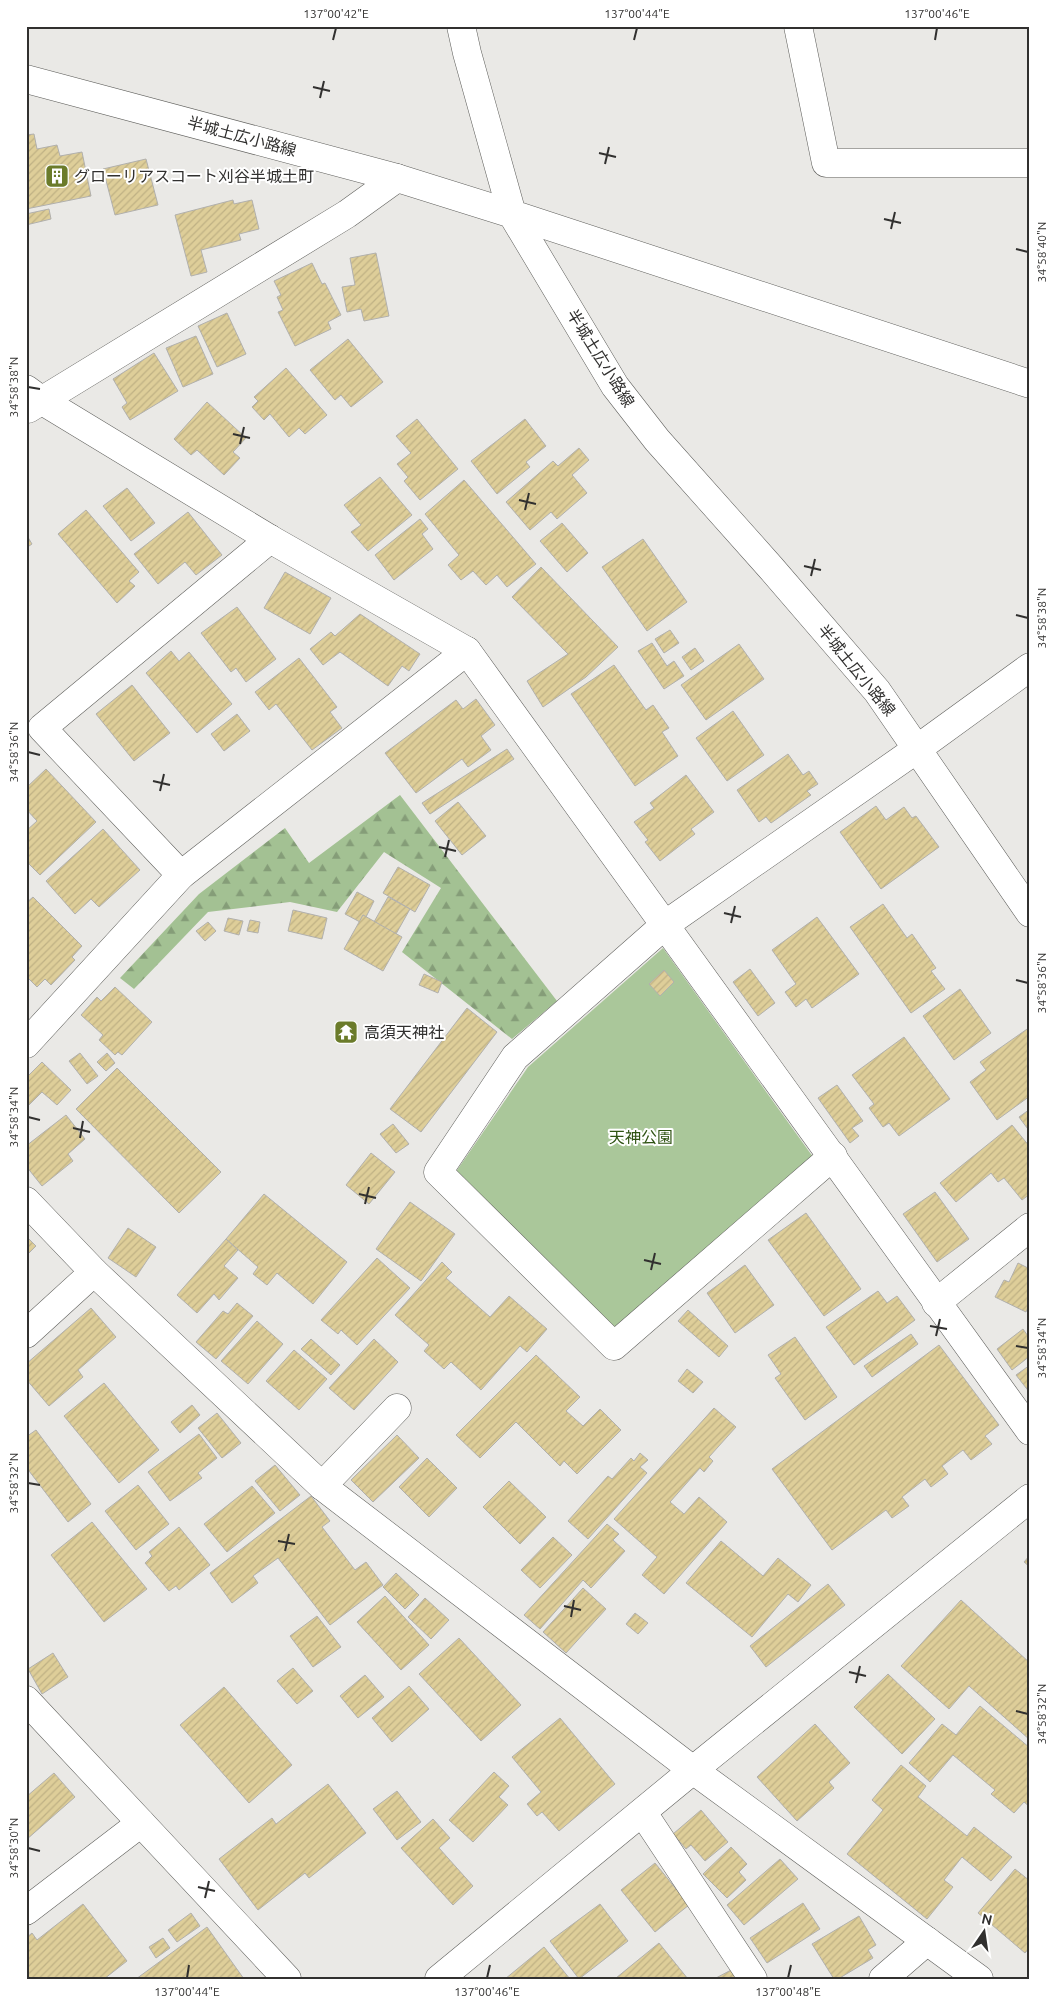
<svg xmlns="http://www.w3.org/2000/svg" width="1056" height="2005" font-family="Ubuntu,'Noto Sans JP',sans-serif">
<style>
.forest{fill:url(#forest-firs)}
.green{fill:#aac79a}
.building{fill:url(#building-hatch);stroke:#b1b0ad}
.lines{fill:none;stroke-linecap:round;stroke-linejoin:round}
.minor-casing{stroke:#60605d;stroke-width:29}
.major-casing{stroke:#60605d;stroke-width:29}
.minor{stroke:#fff;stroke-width:28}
.major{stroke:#fff;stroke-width:28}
.ticks{fill:none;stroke:#31302f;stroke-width:2}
.labels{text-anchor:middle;stroke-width:4;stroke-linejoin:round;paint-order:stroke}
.street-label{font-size:16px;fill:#31302f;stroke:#fff}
.poi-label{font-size:16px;fill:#31302f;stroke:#fff;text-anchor:start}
.park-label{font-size:16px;fill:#2f5313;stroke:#fff}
.neatline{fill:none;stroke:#31302f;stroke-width:2}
.ticks-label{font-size:12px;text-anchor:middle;fill:#31302f}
</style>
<defs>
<pattern id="forest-firs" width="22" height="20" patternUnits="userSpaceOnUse" patternTransform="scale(1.25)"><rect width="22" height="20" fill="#a3c193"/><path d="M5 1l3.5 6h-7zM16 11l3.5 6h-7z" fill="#859d78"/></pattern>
<pattern id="building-hatch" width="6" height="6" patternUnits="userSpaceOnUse" patternTransform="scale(1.25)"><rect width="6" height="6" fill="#dece99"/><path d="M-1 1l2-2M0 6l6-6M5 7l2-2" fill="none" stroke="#bfb184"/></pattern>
</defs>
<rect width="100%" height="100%" fill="#eae9e6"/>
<polygon class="forest" points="400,795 557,1001 512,1039 402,952 441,888 384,852 337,912 290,902 208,912 134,989 120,978 199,894 285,828 309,863"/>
<polygon class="green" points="663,948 813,1157 615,1328 455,1173 528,1067"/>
<g class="building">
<polygon points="34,134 37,149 57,145 60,156 82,152 91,196 26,209 26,135"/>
<polygon points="146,159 158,205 115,215 103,169"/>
<polygon points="233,200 234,204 252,200 259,229 239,234 241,240 201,250 207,272 191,276 175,215"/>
<polygon points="49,209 51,219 26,225 26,214"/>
<polygon points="376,253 389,316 364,321 361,309 347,312 342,287 355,285 350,258"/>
<polygon points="312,263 322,284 325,283 341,315 328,322 331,329 295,346 278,312 283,310 277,297 281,295 274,281"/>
<polygon points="227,313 246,354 217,367 198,326"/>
<polygon points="196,336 213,374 183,387 166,348"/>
<polygon points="348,339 383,382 351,407 341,395 335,400 310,370"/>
<polygon points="154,353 178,391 130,420 122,407 127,403 113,379"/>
<polygon points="286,368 327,415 305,434 299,428 289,437 270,414 264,420 252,407 258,401 254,397"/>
<polygon points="207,402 246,438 233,452 240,458 224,475 197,450 191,455 174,439"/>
<polygon points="417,419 458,469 420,500 404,481 408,477 397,464 411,453 396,436"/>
<polygon points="525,419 546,446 526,462 530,467 497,494 471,461"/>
<polygon points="579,448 589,460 572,475 587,493 557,519 551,512 530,530 506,502 553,461 558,466"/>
<polygon points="380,477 412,515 368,551 351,532 361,525 344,505"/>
<polygon points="464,480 536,564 507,587 497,575 486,585 473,571 461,580 448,565 459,555 425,514"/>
<polygon points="127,488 155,523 131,541 103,506"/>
<polygon points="86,510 139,572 129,581 135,586 117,603 58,534"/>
<polygon points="188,512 222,555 196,575 185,562 158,584 134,554"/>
<polygon points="420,519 428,529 422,534 433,549 394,580 375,555"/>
<polygon points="562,523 588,553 567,572 540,541"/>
<polygon points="26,534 32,544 26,548"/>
<polygon points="643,539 687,602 647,631 602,567"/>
<polygon points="541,567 618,647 586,677 543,707 527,681 568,654 512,597"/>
<polygon points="285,572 331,598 310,634 264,608"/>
<polygon points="237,607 276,659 246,682 236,668 231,672 201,633"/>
<polygon points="360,614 420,654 409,671 402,666 388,686 340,652 323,665 310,649 331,632 335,636"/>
<polygon points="670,630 679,643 664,653 655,639"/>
<polygon points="652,643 667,666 674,661 684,676 664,689 638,651"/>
<polygon points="739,644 764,679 706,720 681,685"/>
<polygon points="695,648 704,661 691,670 682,657"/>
<polygon points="171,651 179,661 189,652 232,704 197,733 146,673"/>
<polygon points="299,658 337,707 330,712 342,728 312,750 276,704 269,710 255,692"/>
<polygon points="614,665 646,710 653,705 669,728 662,732 678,756 635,786 571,694"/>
<polygon points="132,685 170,733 134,761 96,714"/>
<polygon points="476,699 495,725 481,736 491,750 468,767 462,759 416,793 385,753 456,700 463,709"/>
<polygon points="733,711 764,755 727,781 696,738"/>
<polygon points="237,714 250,731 224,751 211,734"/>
<polygon points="507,749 514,759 430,814 422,803"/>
<polygon points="788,754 803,775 809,771 818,784 807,791 811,795 771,823 766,817 759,822 737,790"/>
<polygon points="46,769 96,822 40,875 26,861 26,831 37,821 26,809 26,788"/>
<polygon points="686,775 714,812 691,829 695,834 660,861 645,842 648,840 634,822 654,808 650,803"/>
<polygon points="458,802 486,836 462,855 435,821"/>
<polygon points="876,806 886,820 904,807 912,818 916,816 939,847 881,889 840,832"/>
<polygon points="103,829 140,870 99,907 91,899 75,914 46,881"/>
<polygon points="398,867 430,885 415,912 383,893"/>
<polygon points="357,892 374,901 366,917 363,915 360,922 345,914"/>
<polygon points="33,897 82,946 72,957 75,960 51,985 45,979 37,987 26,976 26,903"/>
<polygon points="388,897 410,909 396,934 374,922"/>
<polygon points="883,904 907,938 912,934 936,968 931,971 945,989 911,1013 850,927"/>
<polygon points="293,910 327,918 322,939 288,931"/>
<polygon points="363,915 402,937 383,971 344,949"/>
<polygon points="817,917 859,974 812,1008 806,999 796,1007 785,992 796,984 772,950"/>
<polygon points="228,918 243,921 239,935 224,931"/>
<polygon points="250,920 260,922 258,933 247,931"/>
<polygon points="208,922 216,931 205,941 196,931"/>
<polygon points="750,969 775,1003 758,1016 733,982"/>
<polygon points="664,970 674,982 660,996 649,984"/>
<polygon points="424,974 442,982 438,993 419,985"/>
<polygon points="115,987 152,1022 122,1055 118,1052 115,1055 99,1040 103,1035 81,1015 97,997 101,1001"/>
<polygon points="960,989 991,1033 954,1060 923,1016"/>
<polygon points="467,1008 497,1032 421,1132 390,1109"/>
<polygon points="1030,1027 1030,1096 997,1120 970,1082 986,1070 980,1062"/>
<polygon points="904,1037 950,1099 899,1136 889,1123 883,1127 869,1108 874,1104 852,1075"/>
<polygon points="80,1053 98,1076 87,1084 69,1061"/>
<polygon points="107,1053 115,1063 106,1071 97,1062"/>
<polygon points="42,1062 71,1090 57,1105 42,1092 26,1108 26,1078"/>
<polygon points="117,1068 221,1172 179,1213 76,1109"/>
<polygon points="837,1085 863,1121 852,1128 859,1136 850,1143 818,1098"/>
<polygon points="1030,1109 1030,1132 1019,1117"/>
<polygon points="66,1115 85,1139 68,1154 73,1161 42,1186 26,1166 26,1146"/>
<polygon points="393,1124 409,1144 396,1153 380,1134"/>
<polygon points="1012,1125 1030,1147 1030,1194 1022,1200 1004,1178 998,1182 991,1173 956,1202 940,1183"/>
<polygon points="371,1153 395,1172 369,1204 346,1185"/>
<polygon points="935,1192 969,1239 937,1262 903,1214"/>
<polygon points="264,1194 347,1262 313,1304 277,1273 267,1285 253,1274 258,1267 226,1239"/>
<polygon points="410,1202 455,1234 421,1281 376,1249"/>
<polygon points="806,1213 861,1289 824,1316 768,1240"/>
<polygon points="128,1228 156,1247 136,1277 108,1258"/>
<polygon points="26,1236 36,1246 26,1256"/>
<polygon points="226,1239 238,1250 224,1266 238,1278 219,1300 214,1294 197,1313 177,1295"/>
<polygon points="377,1258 410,1288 357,1345 341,1330 338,1334 321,1320"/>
<polygon points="442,1262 452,1272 446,1278 490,1317 509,1296 547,1329 527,1352 520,1346 481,1390 451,1362 444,1369 424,1351 429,1345 395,1315"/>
<polygon points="1018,1263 1030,1269 1030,1308 1028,1307 1026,1312 995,1297 1004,1280 1009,1282"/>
<polygon points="745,1265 774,1305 735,1333 707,1293"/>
<polygon points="878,1291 887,1303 897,1296 915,1320 854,1365 826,1327"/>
<polygon points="237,1303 253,1316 216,1359 196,1342 223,1311 228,1314"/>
<polygon points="91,1308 116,1337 78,1370 83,1377 49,1406 26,1379 26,1364"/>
<polygon points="688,1310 728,1346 719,1357 678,1321"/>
<polygon points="257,1321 283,1344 248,1384 221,1361"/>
<polygon points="1023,1329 1030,1339 1030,1356 1012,1370 997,1349"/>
<polygon points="911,1334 918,1344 872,1377 864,1366"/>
<polygon points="795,1337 837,1397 805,1420 775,1378 781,1374 768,1355"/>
<polygon points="311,1339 340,1365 331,1375 301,1349"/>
<polygon points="374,1339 398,1362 354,1410 329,1388"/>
<polygon points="939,1345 999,1425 985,1436 992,1444 971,1460 963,1450 942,1466 948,1474 931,1487 925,1479 902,1497 909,1506 892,1518 886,1510 832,1550 772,1469"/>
<polygon points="294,1350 327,1379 299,1410 266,1381"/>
<polygon points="536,1355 580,1397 566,1411 583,1426 600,1409 621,1430 577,1474 564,1461 560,1466 516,1422 480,1458 456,1435"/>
<polygon points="1030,1365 1030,1393 1016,1375"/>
<polygon points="687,1369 703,1382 693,1393 678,1381"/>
<polygon points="104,1383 159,1450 119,1483 64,1416"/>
<polygon points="192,1405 200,1415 180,1433 171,1422"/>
<polygon points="714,1408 736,1427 709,1457 713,1461 704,1472 700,1468 670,1502 684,1514 699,1497 727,1522 664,1594 642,1575 657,1557 614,1519"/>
<polygon points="217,1413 241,1443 222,1458 198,1428"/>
<polygon points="36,1430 91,1504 68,1522 26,1467 26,1437"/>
<polygon points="199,1434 217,1458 198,1473 202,1478 170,1501 148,1472"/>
<polygon points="397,1435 419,1458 373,1502 351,1480"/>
<polygon points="640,1453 648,1460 640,1467 647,1473 588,1539 568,1521 608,1476 612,1479 631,1458 634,1461"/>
<polygon points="427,1458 457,1488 429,1517 399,1487"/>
<polygon points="275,1465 300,1495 280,1511 255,1481"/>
<polygon points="509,1481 546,1517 520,1544 483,1507"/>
<polygon points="138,1485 169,1524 136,1550 105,1511"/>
<polygon points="252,1486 275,1513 227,1552 204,1524"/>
<polygon points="311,1496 330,1521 322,1527 355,1570 366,1562 383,1585 330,1625 278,1558 253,1576 258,1583 232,1603 210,1573"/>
<polygon points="92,1522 147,1589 104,1622 51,1555"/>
<polygon points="607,1524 619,1534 613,1540 625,1551 591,1588 583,1580 540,1629 524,1615"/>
<polygon points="179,1527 210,1565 179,1590 176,1586 169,1591 145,1563 152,1556 149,1552"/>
<polygon points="553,1537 572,1555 540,1588 521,1570"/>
<polygon points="721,1541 763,1576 778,1558 811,1585 798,1602 788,1594 752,1637 686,1583"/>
<polygon points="1030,1555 1030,1567 1024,1562"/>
<polygon points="396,1573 419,1595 405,1609 383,1587"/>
<polygon points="828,1584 845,1605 766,1667 750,1646"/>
<polygon points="583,1588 606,1609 566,1653 543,1632"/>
<polygon points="385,1596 429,1645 401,1670 357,1622"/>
<polygon points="425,1598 449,1620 431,1639 408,1617"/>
<polygon points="961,1600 1030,1663 1030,1740 969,1686 949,1709 901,1666"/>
<polygon points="635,1613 648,1623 638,1634 626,1624"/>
<polygon points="317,1616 341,1647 313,1667 290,1636"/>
<polygon points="459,1638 521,1705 481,1741 419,1674"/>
<polygon points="53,1653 68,1677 42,1694 28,1669"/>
<polygon points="293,1668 313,1691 297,1704 277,1681"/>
<polygon points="888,1674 935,1719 902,1754 854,1707"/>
<polygon points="365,1675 384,1697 358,1718 340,1696"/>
<polygon points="409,1686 429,1709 392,1742 372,1718"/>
<polygon points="224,1687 292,1765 249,1803 180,1725"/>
<polygon points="980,1706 1030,1748 1030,1807 1024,1802 1014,1813 991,1794 995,1790 953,1755 930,1782 909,1763 942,1724 956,1735"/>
<polygon points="560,1718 615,1784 559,1831 542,1812 537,1816 527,1804 541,1792 512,1757"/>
<polygon points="815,1724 850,1763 829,1782 834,1788 797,1821 757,1777"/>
<polygon points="901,1765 926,1786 918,1797 967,1836 974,1827 1012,1857 991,1881 962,1857 944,1880 953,1887 927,1919 847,1854 883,1810 872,1800"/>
<polygon points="494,1772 509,1786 499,1797 508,1805 473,1842 449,1820"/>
<polygon points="54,1773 75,1797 26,1840 26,1797"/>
<polygon points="328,1784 366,1833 309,1878 305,1873 258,1910 219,1859 272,1818 276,1824"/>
<polygon points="397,1791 421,1822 397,1840 373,1809"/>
<polygon points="701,1810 728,1842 705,1861 691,1845 686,1849 673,1834"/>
<polygon points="433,1819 450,1838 439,1848 473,1886 453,1905 401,1848"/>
<polygon points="731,1847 747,1864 739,1872 746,1880 727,1898 703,1874"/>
<polygon points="780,1859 798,1879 744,1925 727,1905"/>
<polygon points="655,1863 689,1905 655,1932 621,1890"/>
<polygon points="1015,1869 1030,1881 1030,1947 1025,1953 978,1913"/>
<polygon points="803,1903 820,1929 767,1963 750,1938"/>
<polygon points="83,1904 127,1961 104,1979 31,1979 26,1973 26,1938 32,1933 37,1940"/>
<polygon points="600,1904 628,1941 579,1979 550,1941"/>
<polygon points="191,1913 200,1926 177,1942 168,1930"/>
<polygon points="859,1916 876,1945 868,1950 873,1958 838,1979 834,1979 812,1944"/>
<polygon points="207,1927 244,1979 136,1979"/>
<polygon points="163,1938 170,1948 156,1958 149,1947"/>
<polygon points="659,1943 688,1979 616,1978"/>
<polygon points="544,1947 570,1979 505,1979"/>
<polygon points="733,1969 738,1979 716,1979 716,1978"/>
</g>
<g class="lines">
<g class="minor-casing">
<g id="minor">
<polyline points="461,26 467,53 512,214 1030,384"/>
<polyline points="798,26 826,163 1030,163"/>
<polyline points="26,389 41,400 270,539 467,651 1030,1431"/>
<polyline points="28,409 347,214 397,178"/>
<polyline points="181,875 42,728 270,539"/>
<polyline points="26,1044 181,875 467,651"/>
<polyline points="833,1156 614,1346 438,1172 515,1057 666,924 917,749 1030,667"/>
<polyline points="26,1201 94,1272 322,1486 693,1770 979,1979"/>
<polyline points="936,1303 1030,1227"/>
<polyline points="26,1334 94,1272"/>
<polyline points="322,1486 397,1408"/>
<polyline points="26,1700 287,1979"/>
<polyline points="643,1813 753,1979"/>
<polyline points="26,1911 141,1823"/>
<polyline points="439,1979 693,1770 1030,1498"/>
<polyline points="883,1979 927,1941"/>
</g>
</g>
<g class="major-casing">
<polyline id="major" points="26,79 397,178 512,214 615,386 657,440 771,568 877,691 1030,913"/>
</g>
<use href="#minor" class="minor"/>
<use href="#major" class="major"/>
</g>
<path class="ticks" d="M333,40L336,28M634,40L637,28M935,40L937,28M313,87L330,91M320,98L324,81M599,153L616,157M605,164L609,147M884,219L901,223M891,229L895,212M1016,249L1028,252M28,387L40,389M233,434L250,438M240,444L244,427M519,500L536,504M525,510L529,493M804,566L821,570M811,576L815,559M1016,615L1028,618M28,752L40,755M153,781L170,785M160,791L164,774M439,847L456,851M445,857L449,840M724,913L741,917M731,923L735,906M1016,980L1028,983M28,1117L40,1120M73,1128L90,1132M80,1138L83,1121M359,1194L376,1198M365,1204L369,1187M644,1260L661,1264M651,1270L655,1253M930,1326L947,1329M936,1336L940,1319M1016,1346L1028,1348M28,1483L40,1485M278,1541L295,1544M285,1551L289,1534M564,1606L581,1610M571,1617L574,1600M849,1672L866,1676M856,1683L860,1666M1016,1711L1028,1714M28,1848L40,1851M198,1887L215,1891M205,1898L209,1881M187,1978L189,1965M487,1978L490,1965M788,1978L791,1965"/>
<defs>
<g id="building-square" transform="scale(1.25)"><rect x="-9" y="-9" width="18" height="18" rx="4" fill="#6b7b2a" stroke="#fff"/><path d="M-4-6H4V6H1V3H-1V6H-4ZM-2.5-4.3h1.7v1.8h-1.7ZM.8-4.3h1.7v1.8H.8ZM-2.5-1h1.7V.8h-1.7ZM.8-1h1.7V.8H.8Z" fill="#fff"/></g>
<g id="temple-square" transform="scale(1.25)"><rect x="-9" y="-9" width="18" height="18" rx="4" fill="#6b7b2a" stroke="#fff"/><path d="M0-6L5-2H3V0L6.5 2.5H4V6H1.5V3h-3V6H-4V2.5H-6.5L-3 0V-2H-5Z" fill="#fff"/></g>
</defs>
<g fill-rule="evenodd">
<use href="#building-square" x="57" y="176"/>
<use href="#temple-square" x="346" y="1032"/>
</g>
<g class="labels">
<g class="street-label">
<text transform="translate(242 136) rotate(15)" y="6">半城土広小路線</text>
<text transform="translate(601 358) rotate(58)" y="6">半城土広小路線</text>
<text transform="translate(857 670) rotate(51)" y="6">半城土広小路線</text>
</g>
<g class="poi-label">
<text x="74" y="182">グローリアスコート刈谷半城土町</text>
<text x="364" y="1038">高須天神社</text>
</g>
<g class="park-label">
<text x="641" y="1143">天神公園</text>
</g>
</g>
<rect width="1056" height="2005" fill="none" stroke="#ffffff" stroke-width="55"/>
<g transform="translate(984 1932) rotate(13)" stroke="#ffffff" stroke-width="4" paint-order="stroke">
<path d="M0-4L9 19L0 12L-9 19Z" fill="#31302f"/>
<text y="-8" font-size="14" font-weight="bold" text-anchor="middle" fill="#31302f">N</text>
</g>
<rect x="28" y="28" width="1000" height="1950" class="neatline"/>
<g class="ticks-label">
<text x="336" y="18">137°00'42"E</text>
<text x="637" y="18">137°00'44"E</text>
<text x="937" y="18">137°00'46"E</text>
<text transform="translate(1042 252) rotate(-90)" y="4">34°58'40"N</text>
<text transform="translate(14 387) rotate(-90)" y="4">34°58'38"N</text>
<text transform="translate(1042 618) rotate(-90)" y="4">34°58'38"N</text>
<text transform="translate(14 752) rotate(-90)" y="4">34°58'36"N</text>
<text transform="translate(1042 983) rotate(-90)" y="4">34°58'36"N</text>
<text transform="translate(14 1117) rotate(-90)" y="4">34°58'34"N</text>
<text transform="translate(1042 1348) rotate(-90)" y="4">34°58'34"N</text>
<text transform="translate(14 1483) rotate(-90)" y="4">34°58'32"N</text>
<text transform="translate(1042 1714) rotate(-90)" y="4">34°58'32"N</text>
<text transform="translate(14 1848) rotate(-90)" y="4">34°58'30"N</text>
<text x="187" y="1996">137°00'44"E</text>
<text x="487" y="1996">137°00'46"E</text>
<text x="788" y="1996">137°00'48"E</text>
</g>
</svg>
